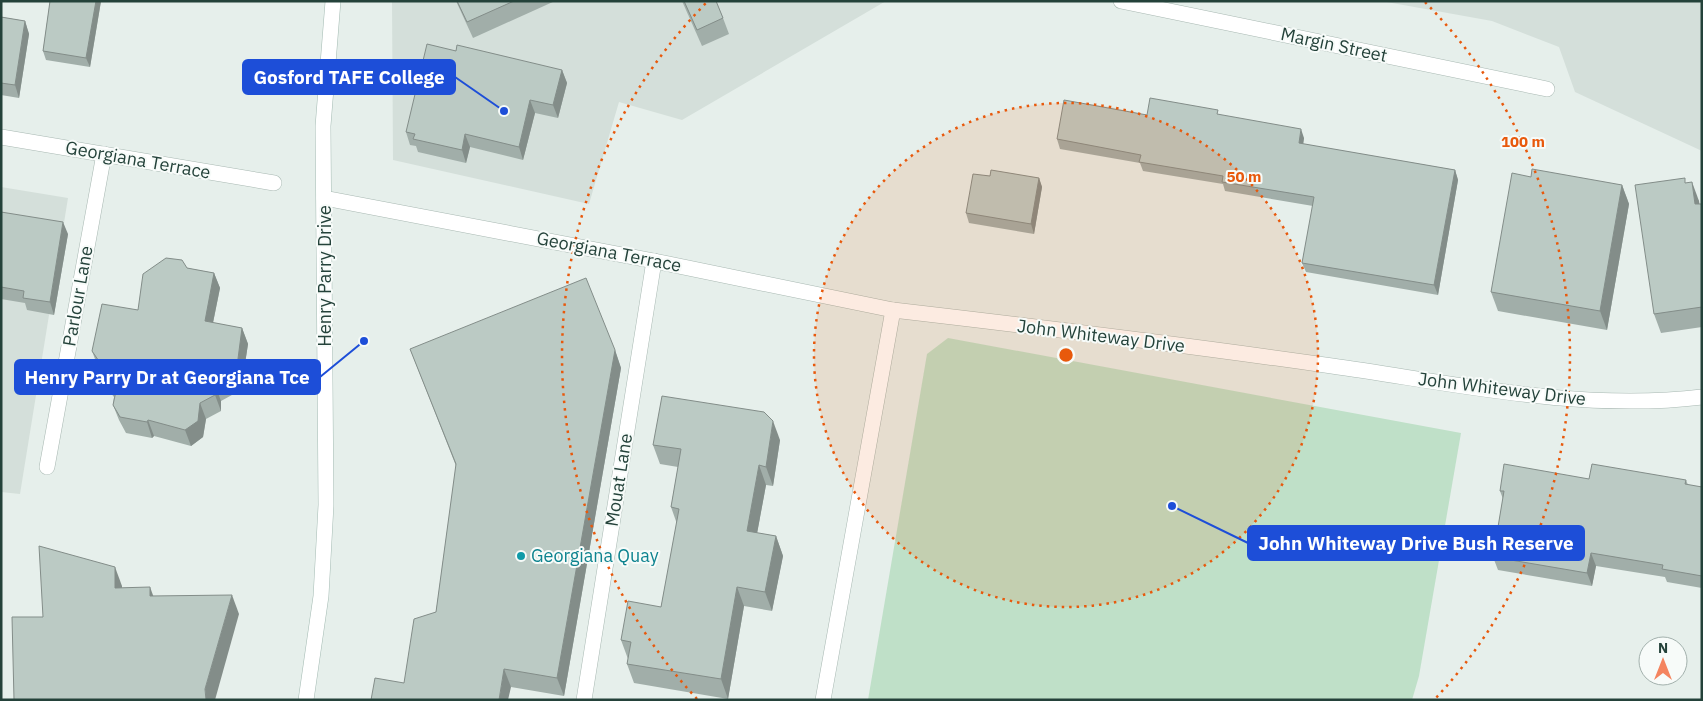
<svg xmlns="http://www.w3.org/2000/svg" width="1703" height="701" font-family="'IBM Plex Sans',sans-serif">
<style>
.built{fill:#d4dfda}
.green{fill:#bfe0c8}
.lines{fill:none;stroke-linecap:round;stroke-linejoin:round}
.service-casing{stroke:#a8b8b2;stroke-width:16}
.minor-casing{stroke:#a8b8b2;stroke-width:16}
.secondary-casing{stroke:#a4bbb3;stroke-width:16}
.service{stroke:#fff;stroke-width:15}
.minor{stroke:#fff;stroke-width:15}
.secondary{stroke:#fff;stroke-width:15}
.wall{fill:#a1aea9}
.shaded-wall{fill:#838d89}
.building{fill:#bbcac4;stroke:#838d89}
.ring{fill:none;stroke:#e8590c;stroke-width:2.5;stroke-dasharray:2.5 5}
.culture-dot{fill:#0f9aa8;stroke:#f7fbf9;stroke-width:2}
.labels{text-anchor:middle;stroke-width:4;stroke-linejoin:round;paint-order:stroke}
.street-label{font-size:18px;fill:#24423a;stroke:#f7fbf9}
.culture-label{font-size:18px;fill:#0d838f;stroke:#f7fbf9;text-anchor:start}
.centre{fill:#e8590c;stroke:#f7fbf9;stroke-width:2.5}
.ring-label{font-size:15px;text-anchor:middle;font-weight:bold;fill:#e8590c;stroke:#f7fbf9;stroke-width:4;stroke-linejoin:round;paint-order:stroke}
.leader{fill:none;stroke:#1d4ed8;stroke-width:2}
.callout-dot{fill:#1d4ed8;stroke:#f7fbf9;stroke-width:2}
.callout{fill:#1d4ed8;stroke:#1d4ed8;stroke-width:2}
.callout-label{font-size:19px;text-anchor:middle;font-weight:bold;fill:#fff}
</style>
<rect width="100%" height="100%" fill="#e6efeb"/>
<g class="built">
<polygon points="392,1 886,1 682,120 619,102 589,204 393,160"/>
<polygon points="1381,1 1702,1 1702,151 1575,92 1559,47 1492,21"/>
<polygon points="1,187 68,198 20,494 1,492"/>
</g>
<polygon class="green" points="948,338 1461,433 1419,676 1412,700 868,700 927,354"/>
<g class="lines">
<g class="service-casing">
<g id="service">
<polyline points="47,467 104,154"/>
<polyline points="584,700 654,261"/>
</g>
</g>
<g class="minor-casing">
<g id="minor">
<polyline points="1121,1 1547,89"/>
<polyline points="1,137 274,183"/>
<polyline points="324,198 654,261 893,310"/>
<path d="M823,700L893,310C1039,327 1186,345 1332,366C1453,383 1579,412 1702,397"/>
</g>
</g>
<g class="secondary-casing">
<polyline id="secondary" points="306,700 321,596 326,505 323,126 333,1"/>
</g>
<use href="#service" class="service"/>
<use href="#minor" class="minor"/>
<use href="#secondary" class="secondary"/>
</g>
<g class="wall">
<polygon points="50,1 101,1 90,67 46,60 43,51"/>
<polygon points="456,1 555,1 473,38"/>
<polygon points="682,1 716,1 723,18 729,34 702,46"/>
<polygon points="1,17 25,21 29,34 19,98 1,95"/>
<polygon points="456,51 562,70 567,83 558,118 535,113 523,160 470,147 466,163 418,152 416,146 410,145 406,132"/>
<polygon points="1147,115 1220,115 1304,138 1303,144 1455,170 1458,180 1438,295 1306,272 1302,263 1313,206 1225,191 1223,184 1143,171 1140,163 1060,149 1057,139"/>
<polygon points="990,176 1039,178 1042,187 1034,234 969,223 966,213"/>
<polygon points="1531,177 1622,185 1629,204 1607,330 1498,311 1491,292"/>
<polygon points="1687,183 1699,201 1699,204 1702,204 1702,327 1661,333 1654,314"/>
<polygon points="1,212 68,234 54,315 27,310 25,303 1,299"/>
<polygon points="187,268 214,273 220,288 213,323 242,328 248,344 241,390 221,401 221,411 206,419 203,437 191,446 154,436 152,438 126,433 119,420 113,405 114,397 110,392 105,377 98,367 92,351 138,310"/>
<polygon points="410,349 615,350 621,368 564,696 511,687 436,612 456,466"/>
<polygon points="780,440 773,486 766,485 757,533 776,536 783,556 772,611 744,606 728,699 634,683 627,664 628,659 621,640 661,607 677,524 671,507 678,467 660,464 653,445"/>
<polygon points="1589,479 1686,480 1688,485 1702,487 1702,588 1667,582 1665,577 1596,566 1592,586 1498,570 1493,557 1503,499 1500,491"/>
</g>
<g class="shaded-wall">
<polygon points="96,1 101,1 90,67 86,58"/>
<polygon points="25,21 29,34 19,98 15,85"/>
<polygon points="562,70 567,83 558,118 553,105"/>
<polygon points="530,100 535,113 523,160 519,147"/>
<polygon points="1301,129 1304,138 1302,152 1299,143"/>
<polygon points="465,134 470,147 466,163 462,150"/>
<polygon points="1455,170 1458,180 1438,295 1434,285"/>
<polygon points="1039,178 1042,187 1034,234 1031,224"/>
<polygon points="1692,182 1699,201 1702,220 1695,204"/>
<polygon points="1622,185 1629,204 1607,330 1600,311"/>
<polygon points="63,222 68,234 54,315 50,302"/>
<polygon points="214,273 220,288 210,337 205,321"/>
<polygon points="242,328 248,344 241,390 236,374"/>
<polygon points="615,350 621,368 564,696 557,678"/>
<polygon points="215,385 221,401 221,411 215,395"/>
<polygon points="200,403 206,419 203,437 191,446 185,430"/>
<polygon points="148,420 154,436 152,438 147,422"/>
<polygon points="773,421 780,440 773,486 766,467"/>
<polygon points="759,465 766,485 754,550 747,531"/>
<polygon points="776,536 783,556 772,611 765,592"/>
<polygon points="1591,553 1596,566 1592,586 1587,573"/>
<polygon points="115,567 122,586 122,607 115,588"/>
<polygon points="150,587 157,606 150,596"/>
<polygon points="737,587 744,606 728,699 721,679"/>
<polygon points="232,595 239,614 215,700 206,700 205,689"/>
<polygon points="504,669 511,687 508,700 499,700"/>
</g>
<g class="building">
<polygon points="50,1 96,1 86,58 43,51"/>
<polygon points="457,1 514,1 467,22"/>
<polygon points="684,1 716,1 723,18 697,30"/>
<polygon points="1,17 25,21 15,85 1,83"/>
<polygon points="427,44 456,51 457,45 562,70 553,105 530,100 519,147 465,134 462,150 413,139 415,134 406,132"/>
<polygon points="1150,98 1218,110 1217,114 1301,129 1299,143 1455,170 1434,285 1302,263 1314,197 1222,182 1223,176 1139,162 1141,155 1057,139 1064,100 1147,115"/>
<polygon points="1532,169 1622,185 1600,311 1491,292 1512,173 1531,177"/>
<polygon points="991,170 1039,178 1031,224 966,213 973,174 990,176"/>
<polygon points="1685,178 1685,183 1692,182 1695,204 1702,204 1702,307 1654,314 1635,185"/>
<polygon points="1,212 63,222 50,302 23,298 24,291 1,287"/>
<polygon points="166,258 182,260 187,268 214,273 205,321 242,328 236,374 215,385 215,395 200,403 198,421 185,430 148,420 147,422 120,417 113,405 116,391 104,376 105,370 92,351 102,304 138,310 143,274"/>
<polygon points="586,278 615,350 557,678 504,669 499,700 371,700 375,678 404,683 414,619 436,612 456,464 410,349"/>
<polygon points="662,396 764,412 773,421 766,467 759,465 747,531 776,536 765,592 737,587 721,679 627,664 631,642 621,640 628,601 661,607 679,509 671,507 681,449 653,445"/>
<polygon points="1504,464 1589,479 1592,464 1686,480 1685,484 1702,487 1702,576 1662,569 1663,565 1591,553 1587,573 1493,557 1504,491 1500,491"/>
<polygon points="39,546 115,567 115,588 150,587 150,596 232,595 205,689 206,700 14,700 12,617 43,617"/>
</g>
<circle cx="1066" cy="355" r="252" fill="#e8590c" fill-opacity=".12"/>
<g class="ring">
<circle cx="1066" cy="355" r="252"/>
<path d="M697 699A504 504 0 0 1 707 2M1425 2A504 504 0 0 1 1435 699"/>
</g>
<circle class="culture-dot" cx="521" cy="556" r="5"/>
<g class="labels">
<g class="street-label">
<text transform="translate(1334 45) rotate(12)" y="6">Margin Street</text>
<text transform="translate(138 160) rotate(10)" y="6">Georgiana Terrace</text>
<text transform="translate(609 252) rotate(11)" y="6">Georgiana Terrace</text>
<text transform="translate(325 276) rotate(-90)" y="6">Henry Parry Drive</text>
<text transform="translate(78 296) rotate(-80)" y="6">Parlour Lane</text>
<text transform="translate(1101 336) rotate(7)" y="6">John Whiteway Drive</text>
<text transform="translate(1502 389) rotate(7)" y="6">John Whiteway Drive</text>
<text transform="translate(619 480) rotate(-81)" y="6">Mouat Lane</text>
</g>
<g class="culture-label">
<text x="531" y="562">Georgiana Quay</text>
</g>
</g>
<circle cx="1066" cy="355" r="8" class="centre"/>
<g class="ring-label">
<text x="1523" y="147">100 m</text>
<text x="1244" y="182">50 m</text>
</g>
<path class="leader" d="M504 111L455 77M364 341L320 377M1172 506L1248 543"/>
<g class="callout-dot">
<circle cx="504" cy="111" r="5"/>
<circle cx="364" cy="341" r="5"/>
<circle cx="1172" cy="506" r="5"/>
</g>
<g class="callout">
<rect x="243" y="60" width="212" height="34" rx="5"/>
<rect x="15" y="360" width="305" height="34" rx="5"/>
<rect x="1248" y="526" width="336" height="34" rx="5"/>
</g>
<g class="callout-label">
<text x="349" y="84">Gosford TAFE College</text>
<text x="167" y="384">Henry Parry Dr at Georgiana Tce</text>
<text x="1416" y="550">John Whiteway Drive Bush Reserve</text>
</g>
<rect width="1703" height="701" fill="none" stroke="#24423a" stroke-width="5"/>
<g transform="translate(1663 661)"><circle r="24" fill="#f7fbf9" stroke="#a3b1ad"/>
<path d="M0-4L9 19L0 12L-9 19Z" fill="#f4845f"/>
<text y="-8" font-size="14" font-weight="bold" text-anchor="middle" fill="#24423a">N</text>
</g>
</svg>
